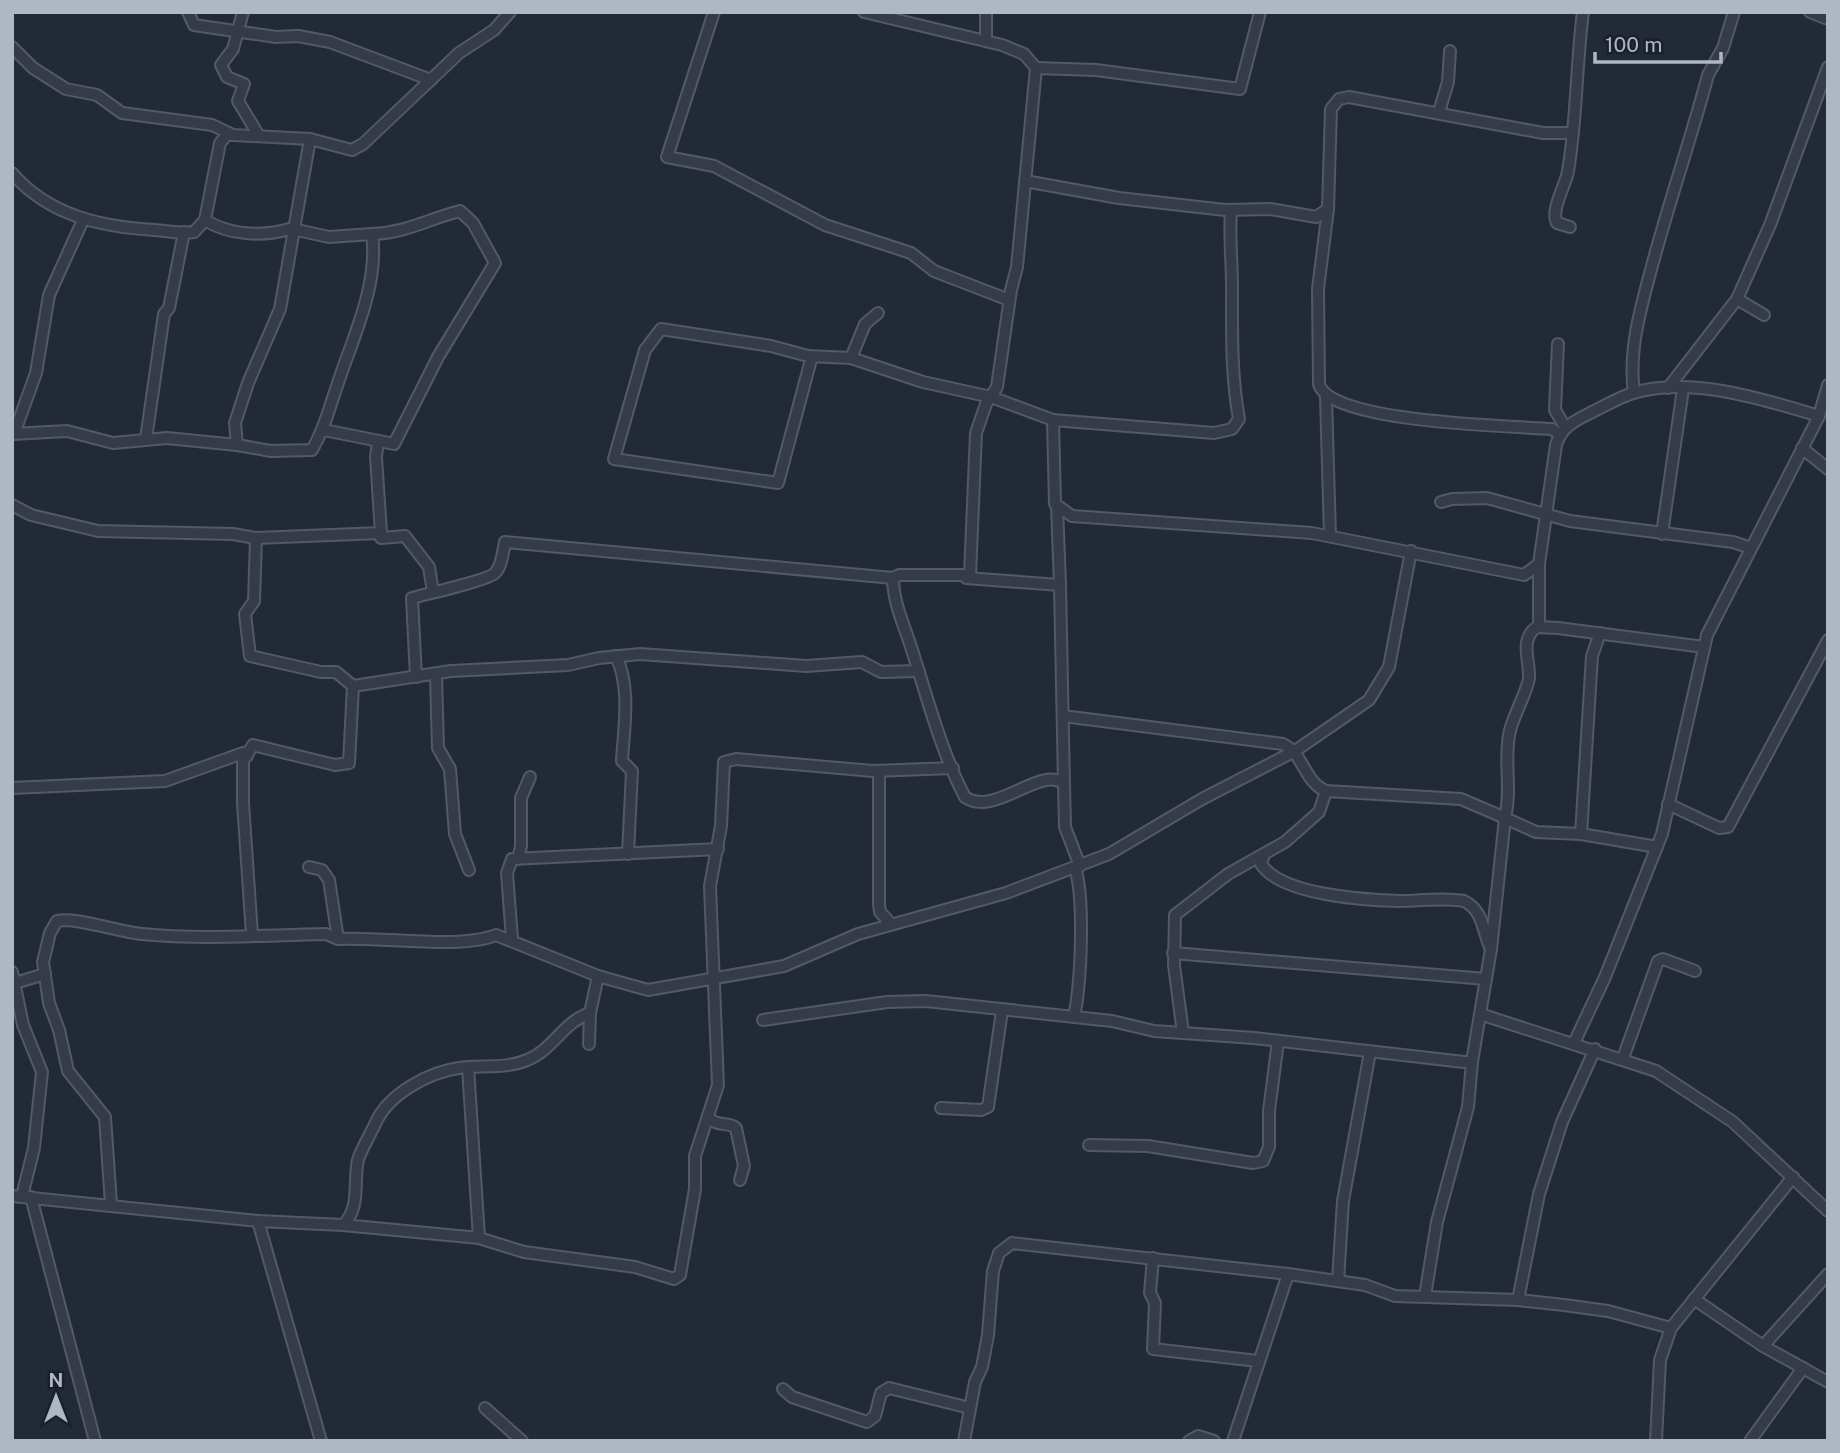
<svg xmlns="http://www.w3.org/2000/svg" width="1840" height="1453" font-family="'Public Sans',sans-serif">
<style>
.lines{fill:none;stroke-linecap:round;stroke-linejoin:round}
.minor-casing{stroke:#525a65;stroke-width:14}
.minor{stroke:#353c47;stroke-width:10}
</style>
<rect width="100%" height="100%" fill="#222a37"/>
<g class="lines">
<g class="minor-casing">
<g id="minor">
<polyline points="188,12 194,25 276,37 298,36 330,42 431,80"/>
<polyline points="243,12 233,49 221,65 227,77 244,84 238,101 259,136"/>
<polyline points="714,12 667,157 714,166 825,225 911,253 934,271 1009,300"/>
<path d="M864,12L1002,45L1024,54L1036,68L1017,267L1011,290L997,387L986,404L976,433L970,575H899L893,578C893,603 905,627 912,650C927,697 942,754 965,797C994,818 1042,764 1064,784L1065,827L1080,866"/>
<polyline points="1810,12 1828,19"/>
<polyline points="986,40 986,12"/>
<polyline points="12,47 33,68 66,89 97,95 122,113 212,125 233,135 310,139 352,150 363,144 459,53 494,30 510,12"/>
<polyline points="1036,68 1096,70 1240,89 1260,12"/>
<polyline points="1439,112 1448,82 1450,51"/>
<path d="M12,173C49,216 102,227 155,230C168,231 181,234 194,232L205,220L220,143L227,135H233"/>
<polyline points="1025,181 1119,198 1225,210 1270,209 1316,217 1328,209"/>
<path d="M205,220C228,235 263,237 289,229L292,233L297,230L329,237L372,234C379,283 354,335 339,380C330,405 325,428 312,450L271,451L237,445"/>
<path d="M1570,227L1557,223C1550,210 1566,185 1568,171C1577,119 1576,65 1583,12"/>
<polyline points="1737,299 1764,315"/>
<polyline points="1558,344 1555,410 1565,427"/>
<path d="M812,356L778,483L614,459L645,350L661,329L771,346L808,356L851,358L923,382L991,397L1053,420L1214,433L1232,429L1239,419C1231,375 1232,332 1232,287C1232,261 1229,237 1231,210"/>
<polyline points="851,358 865,324 878,313"/>
<polyline points="1668,388 1737,299 1770,225 1828,67"/>
<path d="M1634,393C1628,350 1641,307 1652,266C1669,202 1691,139 1708,75L1723,48L1734,12"/>
<polyline points="1326,397 1330,536"/>
<path d="M1053,420L1055,504L1072,516L1312,533L1524,575L1539,564L1556,445C1562,425 1577,420 1594,411C1607,405 1620,397 1633,393C1691,376 1763,399 1819,416"/>
<path d="M324,430L394,444L438,357L495,263L473,223L460,211C428,219 406,233 372,234"/>
<polyline points="12,434 67,431 113,443 167,438 237,445 235,423 248,383 280,309 310,139"/>
<polyline points="14,434 36,373 49,295 83,220"/>
<path d="M1559,434L1552,429C1513,426 1329,423 1319,384L1318,289L1328,209L1331,109L1339,99L1349,97L1543,133H1573"/>
<polyline points="146,439 164,314 169,308 184,232"/>
<polyline points="1802,448 1828,469"/>
<polyline points="1441,502 1452,499 1487,498 1570,521 1733,542 1751,548"/>
<polyline points="12,505 31,515 98,531 233,534 256,538 381,533 376,457 378,441"/>
<polyline points="1057,506 1060,585"/>
<polyline points="381,533 381,538 405,536 429,567 433,592"/>
<polyline points="1662,534 1683,389"/>
<polyline points="256,538 254,601 245,614 250,656 321,672 336,672 353,686 451,671 568,665 599,658 640,654 806,666 862,662 881,672 919,671"/>
<polyline points="966,578 1060,585 1064,784"/>
<polyline points="1539,627 1539,564"/>
<polyline points="1600,633 1592,656 1581,834 1657,847"/>
<path d="M616,656C631,687 624,727 622,761L632,771L628,854"/>
<polyline points="436,675 438,748 450,769 455,834 469,870"/>
<path d="M416,677L412,598C426,594 489,580 495,573C502,566 503,551 505,542L893,578"/>
<path d="M1063,716L1283,744C1304,754 1304,782 1326,791L1461,799L1505,818L1491,949L1480,1014"/>
<polyline points="879,771 879,904 880,912 891,924"/>
<polyline points="12,788 165,781 243,753 247,756"/>
<polyline points="1668,804 1719,828 1728,827 1828,640"/>
<path d="M1581,834L1536,832L1505,818C1512,790 1504,763 1509,735C1512,717 1527,693 1529,678C1530,661 1519,639 1537,627L1558,628L1704,647"/>
<path d="M1264,854L1261,864C1281,895 1364,900 1399,901C1420,901 1443,897 1464,901C1484,911 1482,931 1491,949"/>
<polyline points="518,859 521,846 521,798 530,777"/>
<polyline points="309,867 322,870 329,880 338,939"/>
<polyline points="252,935 243,803 243,761 253,745 335,765 349,763 353,686"/>
<polyline points="512,939 507,873 512,859 718,849"/>
<polyline points="1173,953 1486,979"/>
<polyline points="12,972 23,1025 42,1072 34,1148 22,1196"/>
<polyline points="15,983 45,974"/>
<path d="M1074,1017C1081,984 1085,899 1075,868"/>
<polyline points="763,1020 887,1002 926,1001 1112,1021 1154,1031 1254,1038 1464,1062 1472,1062 1480,1014 1656,1071 1733,1122 1828,1211"/>
<polyline points="1183,1033 1174,965 1175,915 1228,874 1285,842 1319,812 1326,791"/>
<polyline points="1574,1043 1605,977 1662,834 1707,635 1819,416 1828,385"/>
<polyline points="589,1044 590,1013"/>
<polyline points="1623,1058 1658,961 1663,959 1695,971"/>
<polyline points="468,1067 479,1238"/>
<polyline points="941,1108 981,1110 988,1107 1002,1011"/>
<path d="M710,1119C718,1127 728,1121 736,1128L744,1166L740,1180"/>
<polyline points="1089,1145 1148,1146 1253,1163 1263,1161 1269,1147 1269,1111 1278,1041"/>
<path d="M12,1196L258,1221L343,1225C361,1208 353,1182 358,1160C360,1152 372,1131 376,1122C389,1094 429,1072 459,1068C480,1065 507,1069 527,1060C553,1050 563,1022 590,1013L598,976L648,990L784,966L858,934L1006,893L1109,854L1202,799L1295,751L1369,700L1389,667L1411,551"/>
<polyline points="31,1197 95,1441"/>
<path d="M111,1204L105,1117L68,1071L59,1030L49,1003L43,962L50,933L57,921C78,917 118,932 142,934C203,940 264,935 326,934L338,939C383,936 458,950 496,935L598,976"/>
<polyline points="258,1221 321,1441"/>
<polyline points="343,1225 479,1238 524,1252 635,1267 674,1279 680,1275 695,1189 695,1156 718,1085 710,886 721,826 724,762 736,759 873,771 953,768"/>
<polyline points="1153,1258 1150,1293 1155,1303 1153,1349 1258,1361"/>
<polyline points="1338,1281 1343,1201 1370,1052"/>
<polyline points="1425,1296 1437,1222 1468,1107 1472,1062"/>
<polyline points="1694,1299 1763,1346 1828,1382"/>
<polyline points="1518,1300 1539,1194 1562,1122 1595,1049"/>
<polyline points="1763,1346 1828,1274"/>
<polyline points="783,1389 792,1397 867,1422 875,1416 881,1393 889,1388 970,1408"/>
<polyline points="485,1408 522,1441"/>
<polyline points="964,1441 975,1382 982,1367 988,1335 993,1271 999,1253 1012,1243 1288,1274 1365,1285 1395,1296 1518,1300 1564,1305 1608,1311 1671,1328"/>
<polyline points="1189,1441 1198,1436 1214,1441"/>
<polyline points="1233,1441 1288,1274"/>
<polyline points="1656,1441 1660,1360 1671,1328 1793,1177"/>
<polyline points="1750,1441 1803,1368"/>
</g>
</g>
<use href="#minor" class="minor"/>
</g>
<rect width="1840" height="1453" fill="none" stroke="#afb7c4" stroke-width="28"/>
<g transform="translate(56 1397)" stroke="#1a212c" stroke-width="5" paint-order="stroke">
<path d="M0-5L12 26L0 18L-12 26Z" fill="#afb7c4"/>
<text y="-10" font-size="19" font-weight="bold" text-anchor="middle" fill="#afb7c4">N</text>
</g>
<path d="M1595 52v10h126v-10" fill="none" stroke="#afb7c4" stroke-width="3.5"/>
<text x="1605" y="52" font-size="21" fill="#afb7c4" stroke="#1a212c" stroke-width="5" paint-order="stroke">100 m</text>
</svg>
